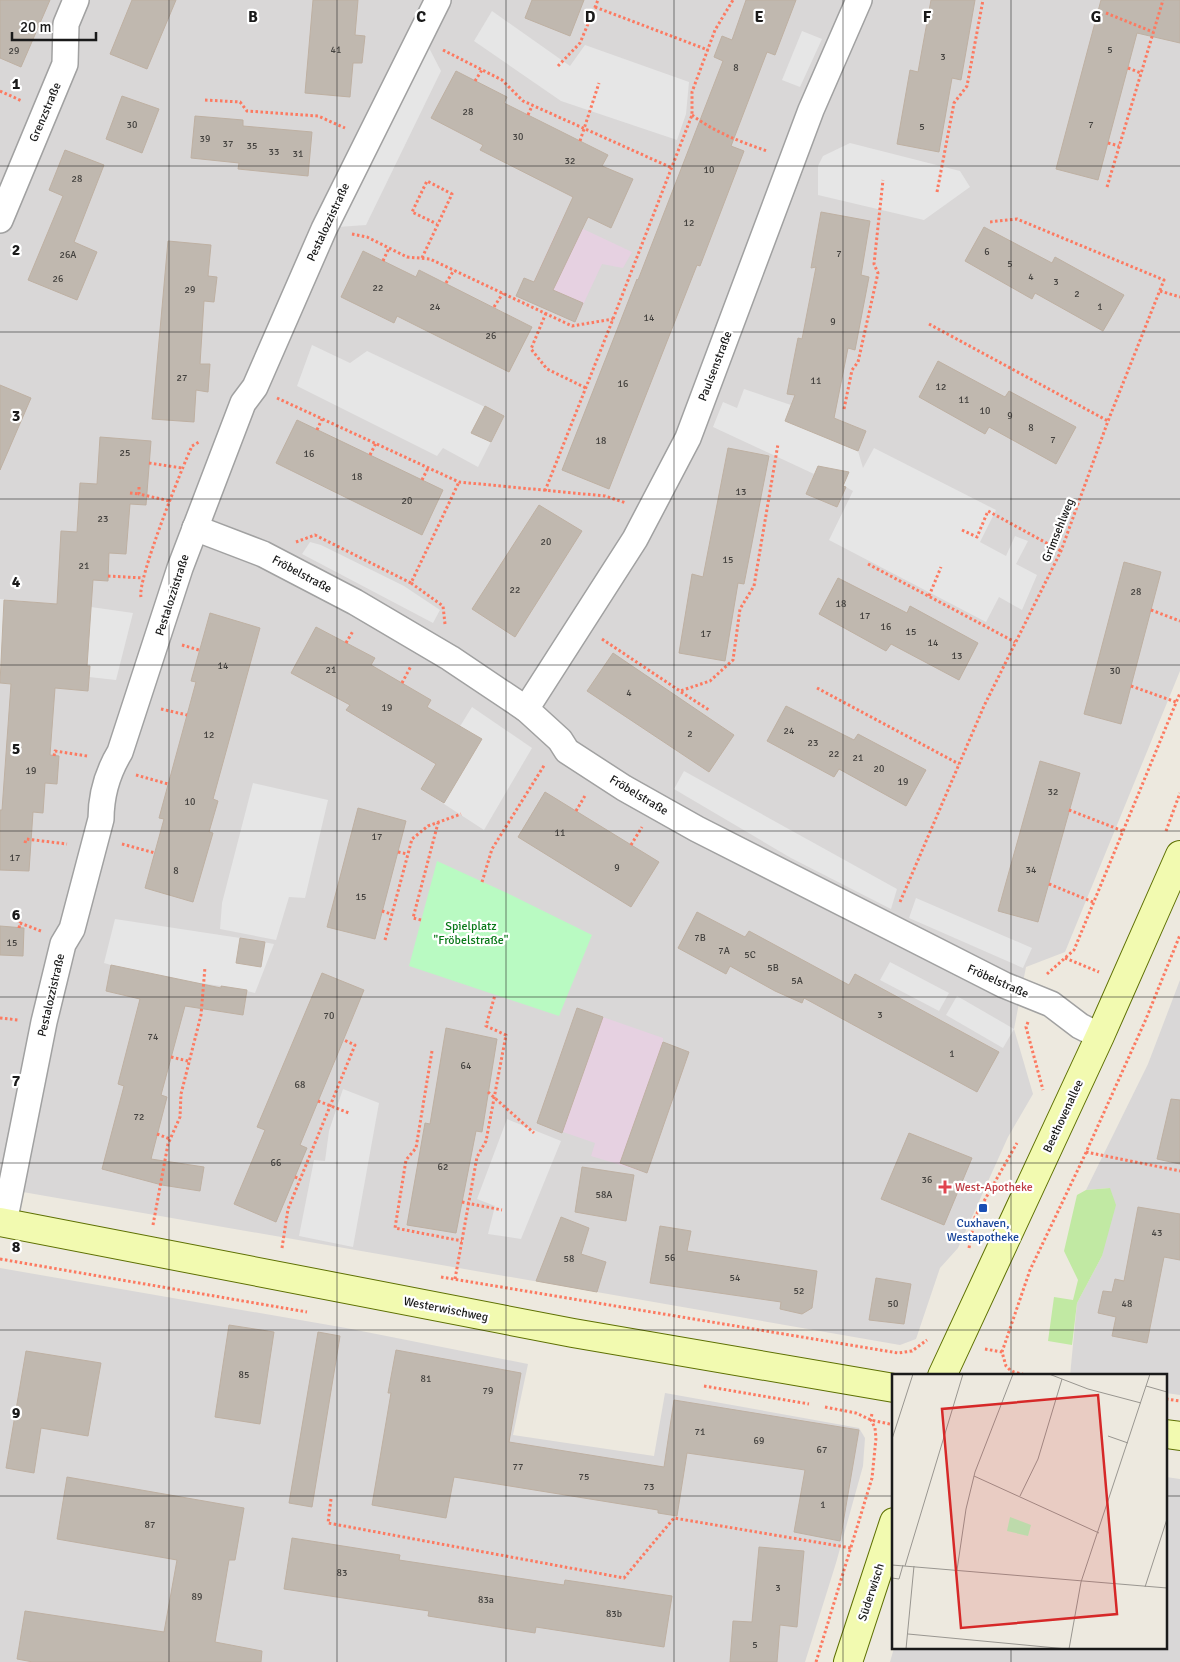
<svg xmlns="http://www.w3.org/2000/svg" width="1180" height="1662" font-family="Signika,sans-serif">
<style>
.residential{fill:#d9d7d7}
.industrial{fill:#e6d1e1}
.grass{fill:#c1e9a3}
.park{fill:#b9fac2}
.parking{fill:#e6e6e6}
.building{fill:#c0b8af;stroke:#beb0a2}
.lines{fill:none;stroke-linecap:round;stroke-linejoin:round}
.street-casing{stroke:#a1a1a1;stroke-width:28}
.secondary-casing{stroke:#5e7003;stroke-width:30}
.path{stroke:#fc7a61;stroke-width:3;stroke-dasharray:2.5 2.5;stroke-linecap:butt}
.street{stroke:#fff;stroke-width:25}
.secondary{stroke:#f2fab0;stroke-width:28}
.grid{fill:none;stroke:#1a1a1a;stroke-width:1;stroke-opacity:0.55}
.health-dot{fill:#e0444e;stroke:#fff;stroke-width:2}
.transit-dot{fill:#1a4fb4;stroke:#fff;stroke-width:2}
.labels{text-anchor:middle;stroke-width:4.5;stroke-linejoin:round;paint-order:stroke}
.number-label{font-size:10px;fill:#44423f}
.street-label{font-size:12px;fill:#1a1a1a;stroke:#fff}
.park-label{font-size:12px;fill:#097818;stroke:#fff}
.health-label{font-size:12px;fill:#be3a42;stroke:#fff;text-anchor:start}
.transit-label{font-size:12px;fill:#164399;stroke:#fff}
.inset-road{fill:none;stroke:#999690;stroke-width:1}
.view{fill:#d62828;fill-opacity:0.15;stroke:#d62828;stroke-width:2.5}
.inset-edge{fill:none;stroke:#1a1a1a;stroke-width:2.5}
.grid-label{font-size:16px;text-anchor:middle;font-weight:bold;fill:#1a1a1a;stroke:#fff;stroke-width:4.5;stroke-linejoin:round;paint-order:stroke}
</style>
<rect width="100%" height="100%" fill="#ede9df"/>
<g class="residential">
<polygon points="0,0 1180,0 1180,671 1065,952 1026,967 1014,1029 1033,1094 1008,1137 958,1248 940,1268 916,1339 900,1345 0,1188"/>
<polygon points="1180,980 1180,1395 1166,1393 1166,1376 1070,1376 1077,1303 1102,1256 1110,1188 1086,1190 1148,1064"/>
<polygon points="0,1268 346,1328 528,1364 513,1435 654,1456 665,1393 859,1428 865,1438 863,1466 836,1563 805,1662 0,1662"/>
<polygon points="1166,1477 1180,1479 1180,1662 890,1662 894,1648 1166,1648"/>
</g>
<g class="industrial">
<polygon points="562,219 632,252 623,268 602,264 575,322 545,309 553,290 534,281"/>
<polygon points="577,1008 663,1038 663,1043 689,1052 647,1173 591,1156 595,1143 537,1123"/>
</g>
<polygon class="grass" points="1110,1188 1116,1205 1102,1256 1077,1303 1072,1345 1048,1341 1054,1297 1073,1300 1078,1280 1064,1251 1077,1195 1086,1190"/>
<polygon class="park" points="437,861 507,893 592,935 559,1016 409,966"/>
<g class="parking">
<polygon points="492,11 570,66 585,45 689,82 686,114 677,140 561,101 474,41"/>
<polygon points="802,31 822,39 800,87 782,80"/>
<polygon points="428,46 441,71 366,225 338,227"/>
<polygon points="850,143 960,171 970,187 924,220 818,195 818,166 823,156"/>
<polygon points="312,345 350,363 367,351 504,416 478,467 443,448 437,456 297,386"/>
<polygon points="744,389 791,405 794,401 866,431 858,451 863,468 874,448 996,510 980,542 1006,556 1015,536 1028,541 1016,564 1037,575 1022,610 999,597 986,622 829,540 853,491 846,487 837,507 806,494 814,474 713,427 723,402 737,408"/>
<polygon points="310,542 321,545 404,586 440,610 433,623 302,554"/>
<polygon points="0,599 91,607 133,613 116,680 89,677 88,691 0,683"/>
<polygon points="472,707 532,748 484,830 421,789"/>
<polygon points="684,771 897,889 891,909 791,858 674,789"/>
<polygon points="253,783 328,800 305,898 289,897 276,940 220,929 222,903"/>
<polygon points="916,898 1032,948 1023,968 909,918"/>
<polygon points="115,919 240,938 274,944 255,993 247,991 243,1015 217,1011 221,986 185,981 179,1007 106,991 111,965 104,963"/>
<polygon points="890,962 949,993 939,1011 880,980"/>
<polygon points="957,996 1014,1029 1003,1048 946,1015"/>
<polygon points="343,1089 379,1103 353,1247 299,1236 314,1160 325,1161 329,1131"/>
<polygon points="507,1119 561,1141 521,1239 488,1234 495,1206 477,1199"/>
</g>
<g class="building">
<polygon points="0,0 50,0 21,67 0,58"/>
<polygon points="132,0 176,0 147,69 110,54"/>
<polygon points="313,0 358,0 355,35 365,36 362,63 353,63 350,97 305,93"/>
<polygon points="532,0 584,0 570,36 525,18"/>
<polygon points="746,0 796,0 775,55 767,52 731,146 744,151 700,266 697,265 609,489 562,470 637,279 638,280 723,61 714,57 722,36 732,40"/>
<polygon points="931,0 975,0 961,80 952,78 939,152 897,144 910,70 918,72"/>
<polygon points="1101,0 1180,0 1180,43 1137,33 1098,180 1056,169"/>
<polygon points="456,71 507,97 504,103 608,155 602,166 633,179 611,228 588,217 553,290 583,303 575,322 516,296 524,278 534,282 573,197 480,150 483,145 431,118"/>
<polygon points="122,96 159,109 142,153 106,139"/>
<polygon points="195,116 243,120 243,126 312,132 308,176 238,169 239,163 191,158"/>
<polygon points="65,150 104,165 74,242 97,252 77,300 28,280 63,196 49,190"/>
<polygon points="821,212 870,221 861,275 869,277 855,350 848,348 834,418 866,431 858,451 785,421 795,395 787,394 798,338 802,339 816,267 811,268"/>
<polygon points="984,227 1052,263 1055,257 1124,295 1103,331 1035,293 1032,299 965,261"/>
<polygon points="168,241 211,245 208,276 217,277 214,302 204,301 200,364 210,364 208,392 196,390 194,422 152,419"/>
<polygon points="363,251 416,277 419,270 532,327 509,372 397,316 394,323 341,297"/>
<polygon points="938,361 1005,397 1009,391 1076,427 1056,464 989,427 985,434 919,397"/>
<polygon points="0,385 31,398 0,470"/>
<polygon points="485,406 504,416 491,442 471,433"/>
<polygon points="297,420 443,490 422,535 276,463"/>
<polygon points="100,437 151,441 146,505 130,504 126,554 109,553 108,581 93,580 87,666 90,666 88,691 55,688 50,755 59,756 57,784 45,783 43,813 33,812 29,871 0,870 0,810 2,810 11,684 0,683 4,600 57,604 61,531 77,532 80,483 97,484"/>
<polygon points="728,448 769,456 744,584 738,583 725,661 679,653 692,574 703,577"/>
<polygon points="818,466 849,472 843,486 846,487 837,507 806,494"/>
<polygon points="539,505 582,531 515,637 472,609"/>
<polygon points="1124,562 1161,572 1121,724 1084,714"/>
<polygon points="838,578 907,613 910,606 978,643 959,680 891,644 886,651 819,614"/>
<polygon points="210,613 260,628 213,799 218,801 209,832 213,833 193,902 145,888 164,819 159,818 196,682 191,681"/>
<polygon points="316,627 375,658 371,665 431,700 427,707 482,739 444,803 421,789 436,764 346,710 350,705 291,673"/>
<polygon points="613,653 734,735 709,772 587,691"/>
<polygon points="786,706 854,740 858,734 926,770 906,806 839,769 834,777 767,741"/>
<polygon points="1040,761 1080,773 1038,922 998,911"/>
<polygon points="545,792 659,862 631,907 518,837"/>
<polygon points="358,808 406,821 375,939 327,927"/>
<polygon points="697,912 745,937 749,931 849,985 855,974 999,1052 977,1092 804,998 802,1003 775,991 730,966 726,974 678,948"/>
<polygon points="0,926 24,928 23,956 0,955"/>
<polygon points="240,938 265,942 261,967 236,963"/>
<polygon points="111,965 221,988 221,986 247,990 243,1015 185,1006 161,1095 167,1097 151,1159 204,1167 200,1191 162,1185 102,1169 124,1086 118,1084 140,999 106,991"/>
<polygon points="322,973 364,990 300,1145 307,1148 276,1222 234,1204 265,1130 257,1127"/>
<polygon points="577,1008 603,1017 562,1133 537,1123"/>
<polygon points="446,1028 497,1039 482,1132 476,1131 456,1233 407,1225 425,1123 430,1124"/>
<polygon points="663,1042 689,1052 647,1173 620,1163"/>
<polygon points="1171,1099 1180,1100 1180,1164 1157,1159"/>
<polygon points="909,1133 972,1158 944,1225 881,1199"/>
<polygon points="582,1167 634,1175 626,1221 575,1212"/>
<polygon points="1138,1207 1180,1214 1180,1260 1164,1257 1147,1343 1112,1336 1116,1317 1098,1313 1103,1291 1112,1292 1115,1279 1124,1281"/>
<polygon points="561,1217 589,1228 581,1254 606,1262 597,1292 536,1281"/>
<polygon points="660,1226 691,1231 687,1251 817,1271 812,1308 802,1314 780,1309 781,1302 650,1283"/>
<polygon points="876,1278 911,1284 904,1324 869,1320"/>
<polygon points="229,1325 274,1332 260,1424 215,1417"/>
<polygon points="318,1332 340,1336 312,1507 289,1503"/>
<polygon points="396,1350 521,1373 509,1442 664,1467 674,1400 859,1430 840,1541 794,1532 805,1470 687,1453 677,1516 658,1513 658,1510 454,1477 446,1518 372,1505 391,1393 388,1393"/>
<polygon points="26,1351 101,1363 88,1436 41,1428 34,1473 6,1468"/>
<polygon points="67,1477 244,1508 235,1560 229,1560 215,1642 262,1651 261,1662 33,1662 17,1659 25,1611 164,1632 177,1560 57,1539"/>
<polygon points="292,1538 400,1555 399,1560 564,1585 565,1580 672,1596 664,1647 536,1627 535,1633 428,1616 429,1611 284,1589"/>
<polygon points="759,1547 804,1551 797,1627 780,1625 777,1662 730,1662 733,1621 752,1622"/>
</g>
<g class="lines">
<g class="street-casing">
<g id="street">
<polyline points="0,220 65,64 66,24 76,0"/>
<polyline points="195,528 263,554 355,602 450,658 526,709 560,740 567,751 624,788 697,829 1004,985 1051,1004 1080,1026 1100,1036"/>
<polyline points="526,709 635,539 688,438 811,110 859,0"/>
<path d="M4,1223L44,1022L63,944L72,929L101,819C101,795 108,772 120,752L180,568L243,403L255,387L324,229L438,0"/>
</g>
</g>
<g class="secondary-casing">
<g id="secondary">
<polyline points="0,1222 573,1333 894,1388"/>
<polyline points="942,1376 1100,1036 1180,855"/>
<polyline points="1166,1434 1180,1436"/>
<polyline points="848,1662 894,1522"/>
</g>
</g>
<g class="path">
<polyline points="595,7 708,50"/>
<polyline points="1106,13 1153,32"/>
<polyline points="443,50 502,80 523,101 672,168"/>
<polyline points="558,66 580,43 598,0"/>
<polyline points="1128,68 1141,73"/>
<polyline points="475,81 482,70"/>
<polyline points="0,91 22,101"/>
<polyline points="205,100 240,102 247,111 318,116 345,128"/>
<polyline points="528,115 532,106"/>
<path d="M692,115C714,132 741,142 767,151"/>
<polyline points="580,141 599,83"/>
<polyline points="1108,143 1119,146"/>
<polyline points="1107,187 1163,0"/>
<polyline points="937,192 954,103 967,86 983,0"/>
<polyline points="352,234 367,237 407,257 430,259 572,326 613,319"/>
<polyline points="422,258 452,194 427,181 412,212 437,224"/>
<polyline points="383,261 389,248"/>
<polyline points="446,283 454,270"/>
<polyline points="1160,291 1180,297"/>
<polyline points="494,307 503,293"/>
<polyline points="546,313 531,349 547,369 586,388"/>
<polyline points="929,324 1108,421"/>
<polyline points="277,398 459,482 605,496 626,503"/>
<polyline points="844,409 852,370 858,362 878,273 874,264 883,180"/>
<polyline points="317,430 322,419"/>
<polyline points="370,455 376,443"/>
<polyline points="149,463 182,468"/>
<polyline points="422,480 428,468"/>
<polyline points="139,487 139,494 170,501"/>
<polyline points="545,491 613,319 692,115 692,92 715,30 733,0"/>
<polyline points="130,493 139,494"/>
<polyline points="962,530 977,537 988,511 1061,551"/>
<polyline points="296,542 315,535 411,583"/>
<polyline points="868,564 1015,642"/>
<polyline points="108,576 143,578"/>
<polyline points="929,596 941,567"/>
<path d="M141,597C137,580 182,468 192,446L199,442"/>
<polyline points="1151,610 1180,621"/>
<polyline points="445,624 443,606 411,583 459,482"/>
<polyline points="602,639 680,691 710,681 733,660 740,609 754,586 778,444"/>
<polyline points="346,643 353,631"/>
<polyline points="182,645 199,650"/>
<polyline points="402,683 411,666"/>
<polyline points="1131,686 1176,702"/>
<polyline points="817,688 959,764"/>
<polyline points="681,692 709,710"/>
<polyline points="161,709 187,715"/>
<polyline points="54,756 55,751 87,756"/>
<polyline points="136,775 168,784"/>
<polyline points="1069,810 1123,831"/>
<polyline points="576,811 586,794"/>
<polyline points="1166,831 1180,793"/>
<polyline points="25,843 26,839 67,844"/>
<polyline points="122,844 155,853"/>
<polyline points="631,845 642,827"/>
<polyline points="398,852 407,854"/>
<polyline points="482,882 492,849 545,764"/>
<polyline points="1049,884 1093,902"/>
<polyline points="900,902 984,706 1061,551 1108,421 1164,280 1017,219 989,222"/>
<polyline points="382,911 391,914"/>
<polyline points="421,920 413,918 438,823"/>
<polyline points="19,928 20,923 41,931"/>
<polyline points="385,940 412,839 428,826 461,814"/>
<polyline points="1065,958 1099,972"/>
<polyline points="1047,974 1074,950 1180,693"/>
<polyline points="0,1018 18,1020"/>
<polyline points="1028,1022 1026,1027 1043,1090"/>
<polyline points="432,1051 416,1148 406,1160 395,1228 462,1241"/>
<polyline points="171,1057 188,1061"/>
<polyline points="488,1092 534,1133"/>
<polyline points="318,1101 349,1113"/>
<polyline points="157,1134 170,1139"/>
<polyline points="1086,1152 1180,1171"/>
<polyline points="295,1177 300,1179"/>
<polyline points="462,1202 502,1210"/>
<polyline points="153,1225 168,1144 180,1117 181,1094 201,1015 205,967"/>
<polyline points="282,1248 288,1209 355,1045 344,1040"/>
<polyline points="969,1248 975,1217 1017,1143"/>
<polyline points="0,1259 307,1312"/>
<polyline points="441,1277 898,1353 912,1351 927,1340"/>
<polyline points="455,1279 477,1157 486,1141 506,1035 486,1026 495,995"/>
<polyline points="985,1349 1002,1352"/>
<polyline points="1029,1376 1014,1372 1010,1370 1006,1366 1002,1352 1030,1270 1083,1159 1146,1019 1180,935"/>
<polyline points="704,1386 809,1404"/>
<polyline points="1166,1399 1180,1401"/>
<polyline points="825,1407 856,1413 871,1420 894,1425"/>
<polyline points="331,1499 328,1523 624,1578 674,1518 851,1548"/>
<polyline points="816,1662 872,1478 876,1438 875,1428 871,1420 872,1413"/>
</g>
<use href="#street" class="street"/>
<use href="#secondary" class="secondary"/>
</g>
<path class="grid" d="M169,0V1662M337,0V1662M506,0V1662M674,0V1662M843,0V1662M1011,0V1376M0,166H1180M0,332H1180M0,499H1180M0,665H1180M0,831H1180M0,997H1180M0,1163H1180M0,1330H1180M0,1496H894M1166,1496H1180M1011,1648V1662"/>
<path class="health-dot" d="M942.5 1179.5h5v5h5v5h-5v5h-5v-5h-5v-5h5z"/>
<rect class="transit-dot" x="978" y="1203" width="10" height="10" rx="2.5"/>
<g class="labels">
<g class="number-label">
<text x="336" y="53">41</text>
<text x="1110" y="53">5</text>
<text x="14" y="54">29</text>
<text x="943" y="60">3</text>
<text x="736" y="71">8</text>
<text x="468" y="115">28</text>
<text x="132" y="128">30</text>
<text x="1091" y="128">7</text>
<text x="922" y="130">5</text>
<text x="518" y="140">30</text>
<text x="205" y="142">39</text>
<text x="228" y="147">37</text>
<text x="252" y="149">35</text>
<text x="274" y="155">33</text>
<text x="298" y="157">31</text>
<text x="570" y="164">32</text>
<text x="709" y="173">10</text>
<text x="77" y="182">28</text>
<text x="689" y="226">12</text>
<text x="987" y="255">6</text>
<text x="839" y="257">7</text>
<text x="68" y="258">26A</text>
<text x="1010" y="267">5</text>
<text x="1031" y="280">4</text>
<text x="58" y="282">26</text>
<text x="1056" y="285">3</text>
<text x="378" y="291">22</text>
<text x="190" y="293">29</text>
<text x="1077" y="297">2</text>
<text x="435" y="310">24</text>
<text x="1100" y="310">1</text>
<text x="649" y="321">14</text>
<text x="833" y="325">9</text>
<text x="491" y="339">26</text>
<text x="182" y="381">27</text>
<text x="816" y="384">11</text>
<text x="623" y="387">16</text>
<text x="941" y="390">12</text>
<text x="964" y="403">11</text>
<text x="985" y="414">10</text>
<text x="1010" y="419">9</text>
<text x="1031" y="431">8</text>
<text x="1053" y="443">7</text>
<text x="601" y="444">18</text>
<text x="125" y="456">25</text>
<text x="309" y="457">16</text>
<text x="357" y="480">18</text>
<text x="741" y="495">13</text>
<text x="407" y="504">20</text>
<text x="103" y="522">23</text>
<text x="546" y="545">20</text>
<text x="728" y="563">15</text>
<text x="84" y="569">21</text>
<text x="515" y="593">22</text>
<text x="1136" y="595">28</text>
<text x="841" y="607">18</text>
<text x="865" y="619">17</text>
<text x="886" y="630">16</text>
<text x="911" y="635">15</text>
<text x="706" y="637">17</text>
<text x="933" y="646">14</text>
<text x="957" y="659">13</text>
<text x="223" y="669">14</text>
<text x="331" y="673">21</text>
<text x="1115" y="674">30</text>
<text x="629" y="696">4</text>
<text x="387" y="711">19</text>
<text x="789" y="734">24</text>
<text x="690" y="737">2</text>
<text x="209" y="738">12</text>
<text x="813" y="746">23</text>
<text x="834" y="757">22</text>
<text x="858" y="761">21</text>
<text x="879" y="772">20</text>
<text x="31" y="774">19</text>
<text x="903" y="785">19</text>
<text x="1053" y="795">32</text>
<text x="190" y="805">10</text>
<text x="560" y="836">11</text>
<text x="377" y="840">17</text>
<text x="15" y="861">17</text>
<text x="617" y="871">9</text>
<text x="1031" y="873">34</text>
<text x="176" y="874">8</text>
<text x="361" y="900">15</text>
<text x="700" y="941">7B</text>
<text x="12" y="946">15</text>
<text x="724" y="954">7A</text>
<text x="750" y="958">5C</text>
<text x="773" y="971">5B</text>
<text x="797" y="984">5A</text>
<text x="880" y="1018">3</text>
<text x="329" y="1019">70</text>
<text x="153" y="1040">74</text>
<text x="952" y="1057">1</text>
<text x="466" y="1069">64</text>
<text x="300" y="1088">68</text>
<text x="139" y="1120">72</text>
<text x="276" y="1166">66</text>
<text x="443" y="1170">62</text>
<text x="927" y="1183">36</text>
<text x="604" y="1198">58A</text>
<text x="1157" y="1236">43</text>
<text x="670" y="1261">56</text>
<text x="569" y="1262">58</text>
<text x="735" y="1281">54</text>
<text x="799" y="1294">52</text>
<text x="893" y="1307">50</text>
<text x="1127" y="1307">48</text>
<text x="244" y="1378">85</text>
<text x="426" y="1382">81</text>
<text x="488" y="1394">79</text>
<text x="700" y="1435">71</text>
<text x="759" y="1444">69</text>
<text x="822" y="1453">67</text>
<text x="518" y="1470">77</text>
<text x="584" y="1480">75</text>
<text x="649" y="1490">73</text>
<text x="823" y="1508">1</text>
<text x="150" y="1528">87</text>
<text x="342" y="1576">83</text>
<text x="778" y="1591">3</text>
<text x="197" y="1600">89</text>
<text x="486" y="1603">83a</text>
<text x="614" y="1617">83b</text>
<text x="755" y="1648">5</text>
</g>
<g class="street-label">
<text transform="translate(45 112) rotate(-67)" y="4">Grenzstraße</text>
<text transform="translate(328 222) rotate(-65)" y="4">Pestalozzistraße</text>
<text transform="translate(715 366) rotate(-69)" y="4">Paulsenstraße</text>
<text transform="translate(1058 530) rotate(-68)" y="4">Grimsehlweg</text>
<text transform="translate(302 574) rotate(28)" y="4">Fröbelstraße</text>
<text transform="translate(172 595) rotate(-72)" y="4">Pestalozzistraße</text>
<text transform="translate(639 795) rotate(31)" y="4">Fröbelstraße</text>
<text transform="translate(998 981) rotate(24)" y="4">Fröbelstraße</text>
<text transform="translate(51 995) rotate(-77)" y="4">Pestalozzistraße</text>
<text transform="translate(1063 1116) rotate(-65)" y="4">Beethovenallee</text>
<text transform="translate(446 1309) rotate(11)" y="4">Westerwischweg</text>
<text transform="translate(871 1592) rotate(-72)" y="4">Süderwisch</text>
</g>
<g class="park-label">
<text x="471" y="930">Spielplatz<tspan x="471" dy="14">"Fröbelstraße"</tspan></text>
</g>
<g class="health-label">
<text x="955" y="1191">West-Apotheke</text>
</g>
<g class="transit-label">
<text x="983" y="1227">Cuxhaven,<tspan x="983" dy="14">Westapotheke</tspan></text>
</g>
</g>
<g transform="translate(892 1374)">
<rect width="275" height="275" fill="#ede9df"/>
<path d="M118,143L139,151L136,162L115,157Z" fill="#b9fac2"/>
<path class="inset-road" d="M157,0L196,15L249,29M254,12L275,18M216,62L236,69M0,65L21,0M82,102L207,159M128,122L146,85L170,5M0,191L275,214M13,192L71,0M65,196L74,135L83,98L121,0M0,204L7,205L11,191M253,213L275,145M16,260L175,275M14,275L22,192M177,275L189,208L258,0"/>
<path class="view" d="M206,21L225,240L69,254L50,35Z"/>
<rect width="275" height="275" class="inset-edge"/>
</g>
<g class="grid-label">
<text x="253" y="22">B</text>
<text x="421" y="22">C</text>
<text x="590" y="22">D</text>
<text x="759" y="22">E</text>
<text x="927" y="22">F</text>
<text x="1096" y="22">G</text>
<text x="16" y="89">1</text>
<text x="16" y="255">2</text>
<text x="16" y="421">3</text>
<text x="16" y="587">4</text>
<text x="16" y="754">5</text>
<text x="16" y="920">6</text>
<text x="16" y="1086">7</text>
<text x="16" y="1252">8</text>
<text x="16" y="1418">9</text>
</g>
<path d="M12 32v8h84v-8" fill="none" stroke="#1a1a1a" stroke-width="2.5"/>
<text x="20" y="32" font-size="15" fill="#1a1a1a" stroke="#ffffff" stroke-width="4" paint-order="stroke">20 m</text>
</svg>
